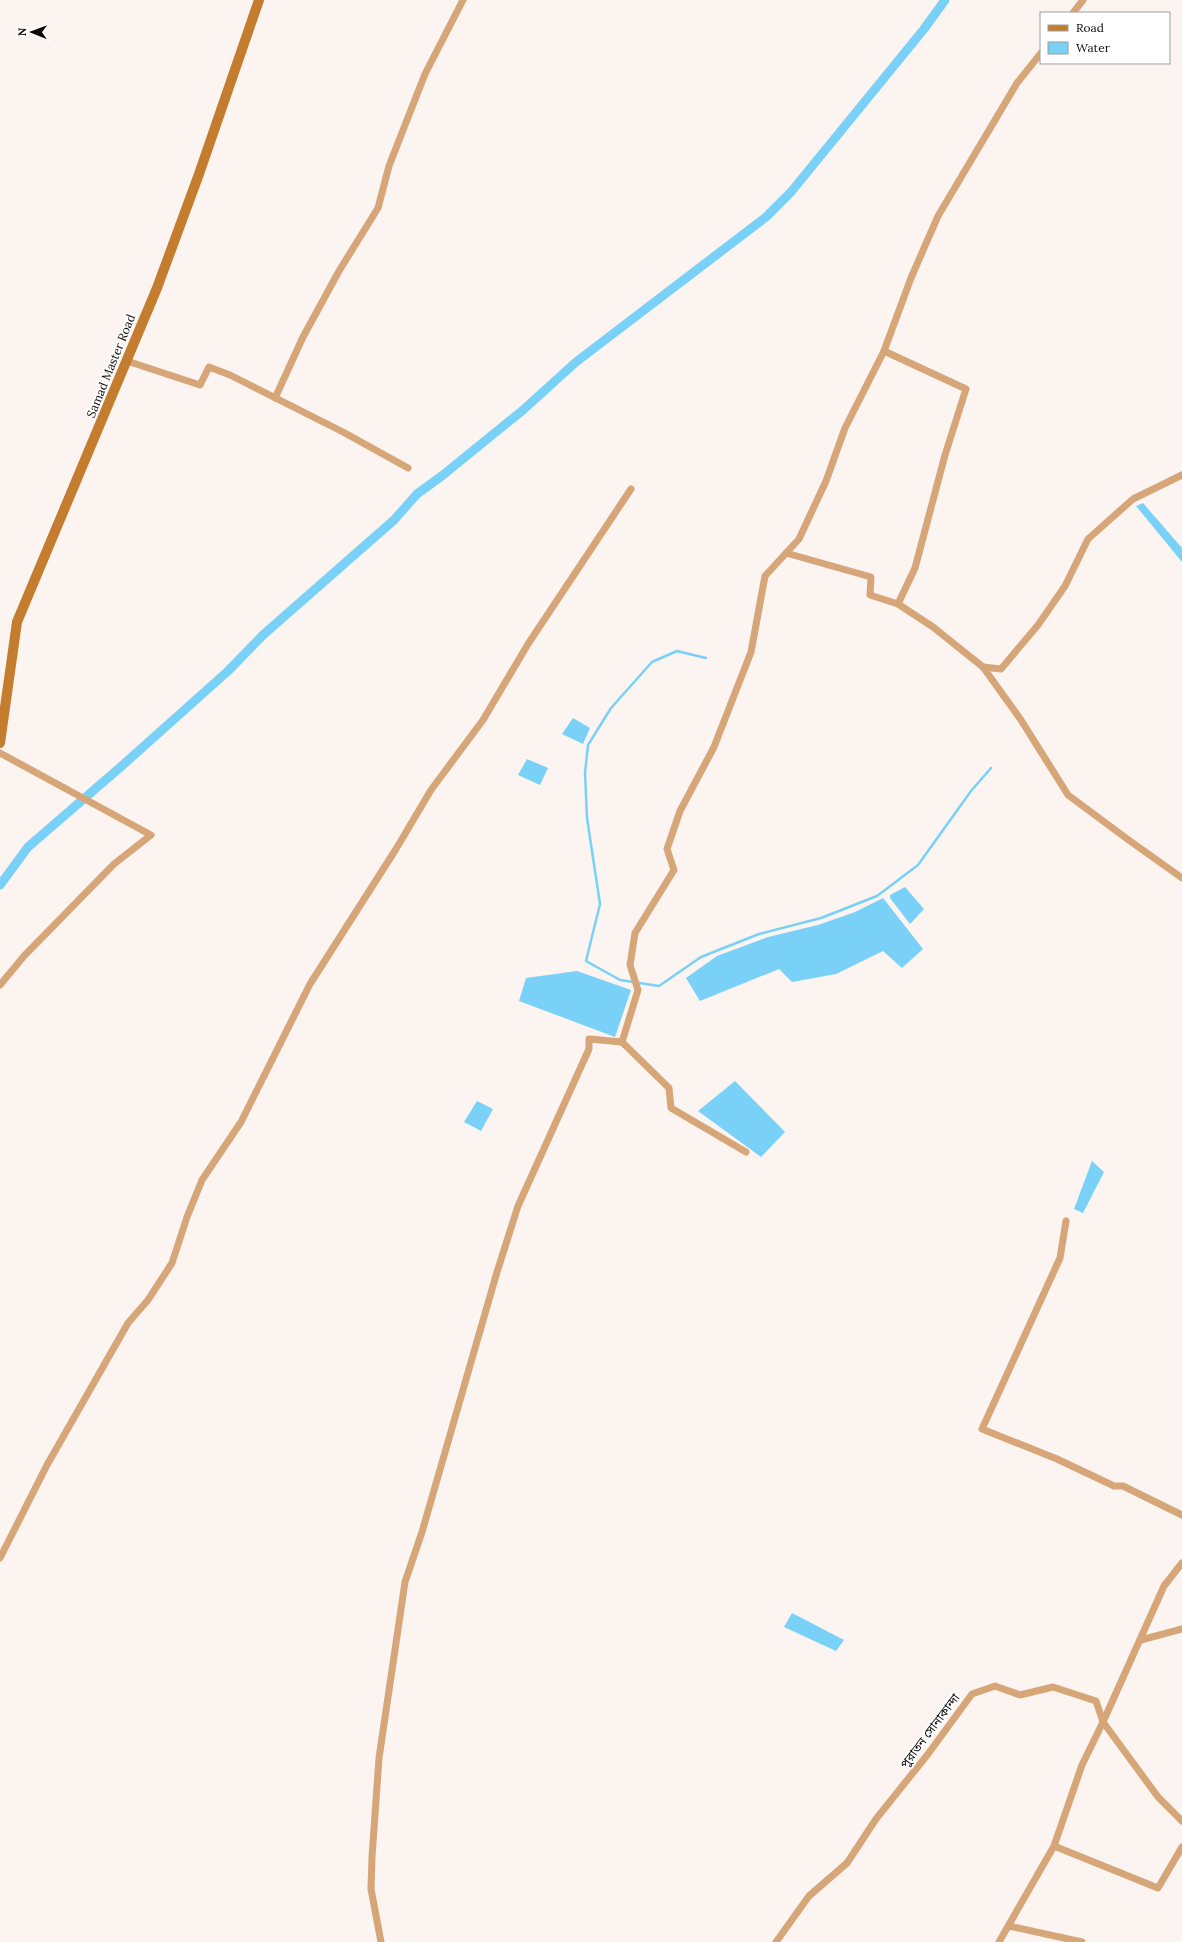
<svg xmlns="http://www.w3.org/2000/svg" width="1182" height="1942" font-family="Lora,'Noto Sans Bengali',serif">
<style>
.water{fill:#79d1f8}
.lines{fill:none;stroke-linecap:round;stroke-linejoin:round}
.stream{stroke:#79d1f8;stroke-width:2.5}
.canal{stroke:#79d1f8;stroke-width:9}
.street{stroke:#d6a678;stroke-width:7}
.secondary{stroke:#c47d2e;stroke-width:10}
.labels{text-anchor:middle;stroke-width:4;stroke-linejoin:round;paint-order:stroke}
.street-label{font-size:12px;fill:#0d0b0a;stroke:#fff}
</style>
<rect width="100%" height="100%" fill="#fbf4f1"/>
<g class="water">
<polygon points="1143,503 1182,548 1182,562 1136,506"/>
<polygon points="573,718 590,728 583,744 562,734"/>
<polygon points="527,759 548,768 540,785 518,775"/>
<polygon points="905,887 924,909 910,924 890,898 890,895"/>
<polygon points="883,898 923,949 902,968 883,951 836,974 792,982 779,969 700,1001 686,978 717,956 768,937 818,925 855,912"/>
<polygon points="577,971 631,990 615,1037 519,1001 526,978"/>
<polygon points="735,1081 785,1132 761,1157 698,1111"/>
<polygon points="477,1101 493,1109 481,1131 464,1122"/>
<polygon points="1092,1161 1104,1172 1083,1213 1074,1209"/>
<polygon points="792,1613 844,1640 836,1651 784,1627"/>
</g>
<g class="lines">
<polyline class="stream" points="706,658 677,651 652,662 611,708 588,745 585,773 587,818 600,904 586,961 620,980 659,986 701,957 759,934 821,918 877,896 918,865 971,791 991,768"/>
<polyline class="canal" points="0,885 28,847 124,764 228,671 263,635 394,520 417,494 443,475 523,410 576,362 766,217 791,192 924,29 945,0"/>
<g class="street">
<polyline points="1073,13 1083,0"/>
<polyline points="884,351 966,389 945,455 915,568 898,604"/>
<polyline points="127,361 200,385 209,367 230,375 343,432 408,468"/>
<polyline points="275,398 303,337 339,271 378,208 389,166 425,74 463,0"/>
<polyline points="786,553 871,577 870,595 898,604 933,627 983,667 1021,720 1068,795 1130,841 1182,878"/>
<polyline points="983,667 1001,669 1038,625 1065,586 1088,539 1133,499 1182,475"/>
<polyline points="0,753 151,835 114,864 24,956 0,985"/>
<polyline points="746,1152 671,1108 669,1088 622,1042 638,990 630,965 635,933 674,870 667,849 680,811 714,747 751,652 765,576 799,539 826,481 845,428 884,351 911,278 938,216 1017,83 1041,53"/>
<polyline points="1066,1221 1060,1258 982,1429 1057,1459 1114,1486 1123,1486 1182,1515"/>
<polyline points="0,1558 47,1465 128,1323 148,1300 172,1263 187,1217 202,1180 241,1122 310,984 396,849 431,790 483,720 528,644 631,489"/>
<polyline points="1141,1640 1182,1629"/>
<polyline points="1054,1846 1158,1888 1182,1847"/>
<polyline points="1009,1926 1082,1942"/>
<polyline points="381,1942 371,1889 372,1857 379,1758 405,1582 422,1532 497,1272 518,1206 589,1049 589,1039 622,1042"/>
<polyline points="776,1942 809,1896 847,1863 876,1819 928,1754 972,1694 995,1686 1020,1695 1053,1687 1096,1701 1103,1722 1158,1797 1182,1821"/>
<polyline points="999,1942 1054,1846 1082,1765 1103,1722 1164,1586 1182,1563"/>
</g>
<polyline class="secondary" points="0,743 17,622 157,288 199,174 259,0"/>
</g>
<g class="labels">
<g class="street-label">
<text transform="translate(111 366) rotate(-68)" y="4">Samad Master Road</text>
<text transform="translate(930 1731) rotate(-53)" y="4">পুরাতন সোনাকান্দা</text>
</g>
</g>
<rect x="1040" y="12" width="130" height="52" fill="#ffffff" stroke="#9e9d9d"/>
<rect x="1048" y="25" width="20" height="6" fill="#c47d2e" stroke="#9e9d9d"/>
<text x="1076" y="32" font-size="12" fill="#0d0b0a">Road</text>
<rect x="1048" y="42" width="20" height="12" fill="#79d1f8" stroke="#9e9d9d"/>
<text x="1076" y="52" font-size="12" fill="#0d0b0a">Water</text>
<g transform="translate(32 32) rotate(271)" stroke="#ffffff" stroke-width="3" paint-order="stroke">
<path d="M0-3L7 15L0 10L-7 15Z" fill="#0d0b0a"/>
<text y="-6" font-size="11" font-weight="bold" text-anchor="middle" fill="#0d0b0a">N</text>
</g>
</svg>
